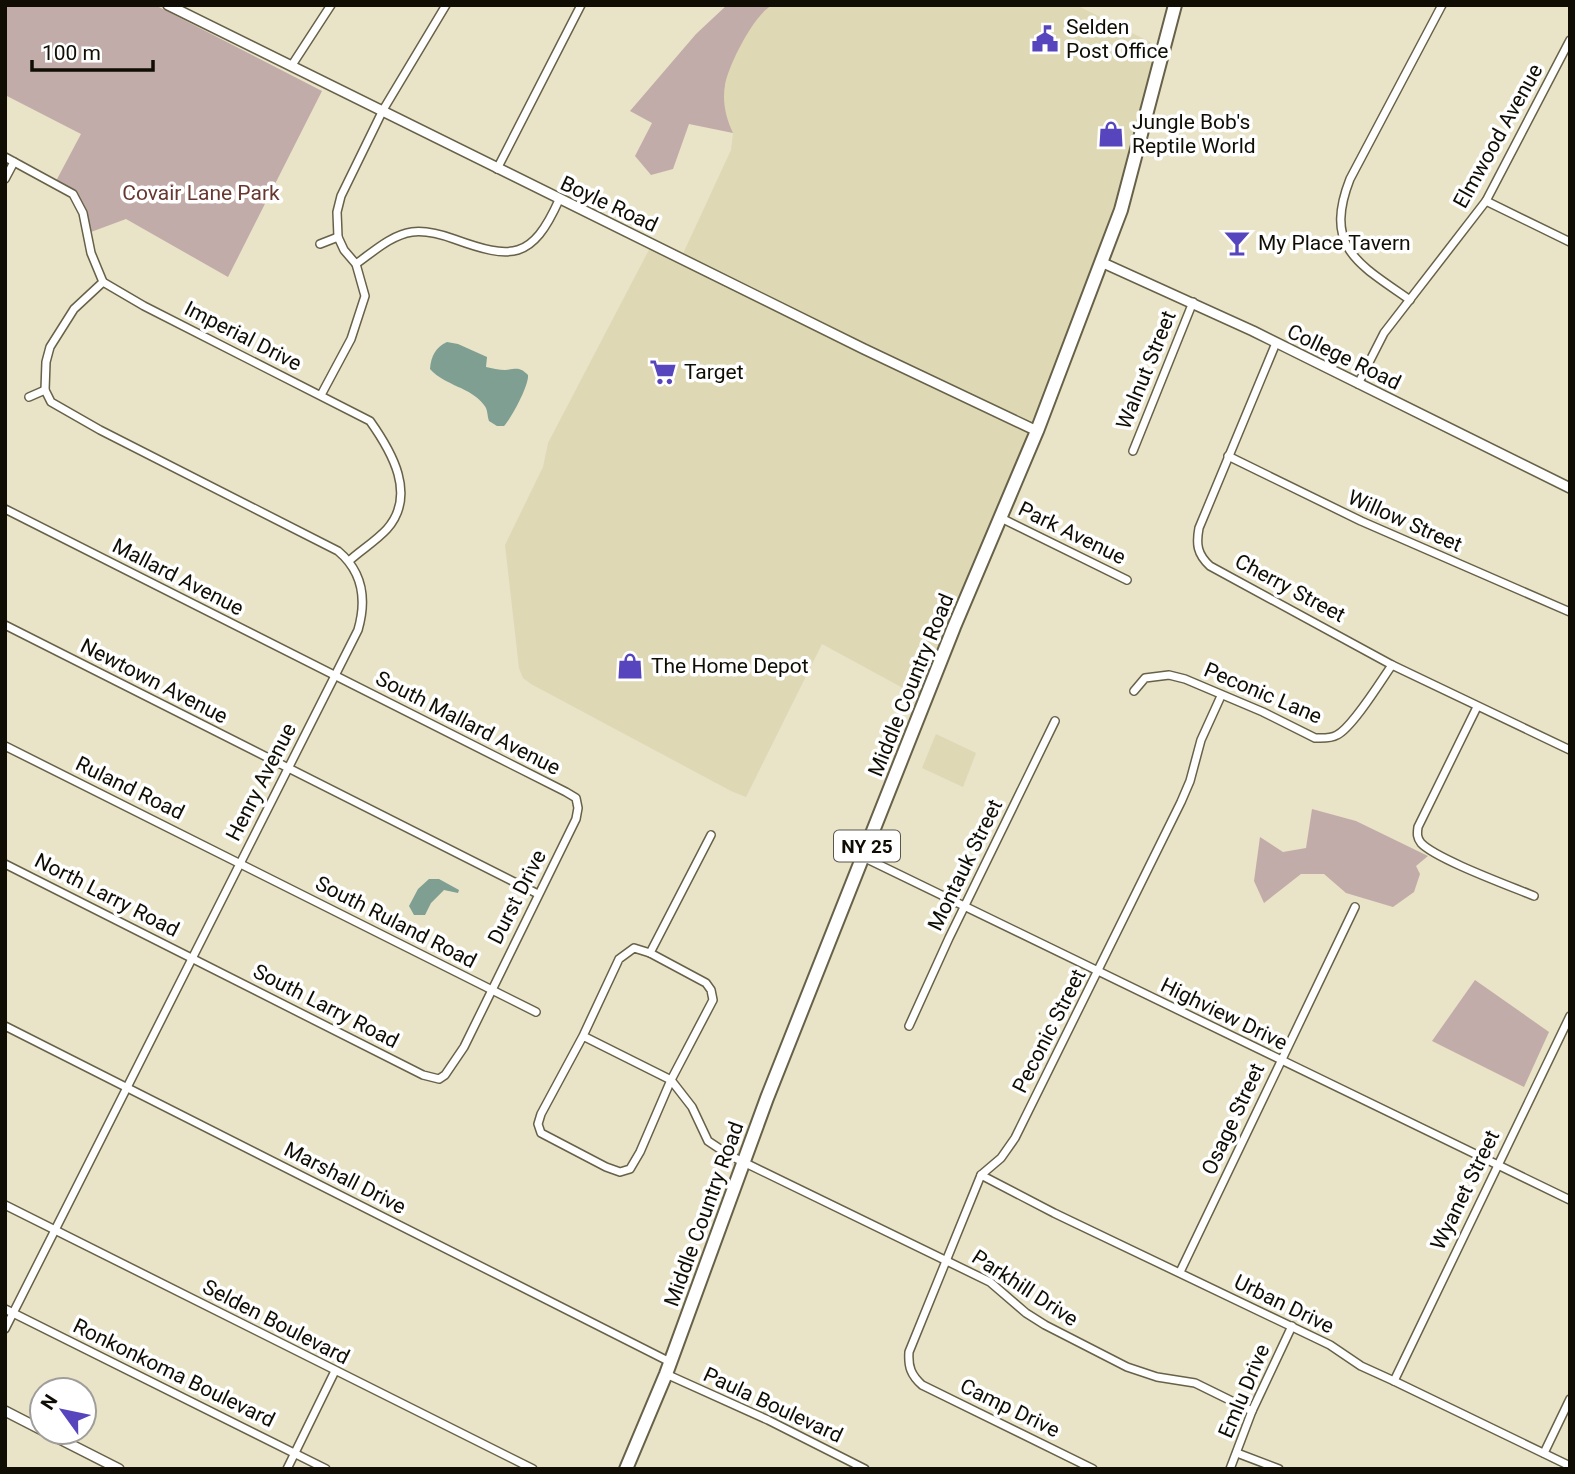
<svg xmlns="http://www.w3.org/2000/svg" width="1575" height="1474" font-family="Roboto,sans-serif">
<style>
.built{fill:#dfd8b5}
.green{fill:#c2aca9}
.water{fill:#7e9f91}
.lines{fill:none;stroke-linecap:round;stroke-linejoin:round}
.minor-casing{stroke:#666148;stroke-width:10}
.tertiary-casing{stroke:#666148;stroke-width:12}
.primary-casing{stroke:#666148;stroke-width:16}
.minor{stroke:#fff;stroke-width:7}
.tertiary{stroke:#fff;stroke-width:9}
.primary{stroke:#fff;stroke-width:12}
.labels{text-anchor:middle;stroke-width:7;stroke-linejoin:round;paint-order:stroke}
.shield{fill:#fff;stroke:#57564f;stroke-width:2}
.shield-label{font-size:19px;font-weight:bold;fill:#0f0d04}
.poi-label{font-size:21px;fill:#0f0d04;stroke:#fff;text-anchor:start}
.street-label{font-size:21px;fill:#0f0d04;stroke:#fff}
.park-label{font-size:21px;fill:#683730;stroke:#fff}
</style>
<rect width="100%" height="100%" fill="#e9e3c7"/>
<g class="built">
<polygon points="731,5 1076,5 1164,49 1121,210 925,700 822,644 746,797 731,791 531,684 523,678 519,668 505,545 543,467 548,443 652,244 681,258 731,150 733,133 683,108"/>
<polygon points="936,734 976,753 963,787 922,768"/>
</g>
<g class="green">
<path d="M5,5H155L322,91L228,277L126,219L91,232C86,204 82,193 56,181L81,134L5,95Z"/>
<path d="M727,5H773C755,12 728,66 725,85C722,102 726,118 733,133L689,124L673,169L651,175L635,156L652,123L630,111L696,34Z"/>
<polygon points="1312,809 1356,821 1428,856 1416,866 1420,874 1414,892 1393,907 1346,893 1324,874 1301,874 1264,903 1254,881 1260,837 1283,852 1306,848"/>
<polygon points="1475,980 1549,1032 1524,1087 1432,1041"/>
</g>
<g class="water">
<path d="M447,342L458,344L487,357L486,367C492,368 499,370 505,370C516,369 519,366 528,375C529,385 512,417 504,426H497L489,421C487,416 488,409 484,405C471,387 445,386 430,369C431,356 436,347 447,342Z"/>
<polygon points="429,879 439,879 459,890 458,893 444,890 431,903 425,915 414,915 409,906 418,889"/>
</g>
<g class="lines">
<g class="minor-casing">
<g id="minor">
<polyline points="292,65 331,5"/>
<path d="M5,157L73,194L83,213L91,253L103,282L144,306L370,421C392,452 417,495 387,529C376,541 361,550 349,561"/>
<polyline points="497,169 581,5"/>
<polyline points="5,179 14,162"/>
<polyline points="1486,201 1570,242"/>
<polyline points="320,244 338,237"/>
<path d="M356,264C373,252 391,235 412,232C426,230 440,234 454,239C512,260 532,260 559,200"/>
<path d="M1410,300C1359,264 1323,248 1350,179L1442,5"/>
<path d="M1276,343L1199,528C1196,544 1197,554 1210,566L1392,665L1570,750"/>
<polyline points="1358,384 1384,333 1486,201 1570,40"/>
<polyline points="321,395 351,339 365,296 356,264 344,250 338,237 337,212 341,196 383,110 446,5"/>
<polyline points="29,397 45,390"/>
<polyline points="1133,451 1193,302"/>
<polyline points="1228,456 1361,521 1570,612"/>
<polyline points="5,509 566,792 576,798 578,808 576,819 464,1047 445,1075 439,1079 423,1075 5,864"/>
<polyline points="1001,518 1127,580"/>
<polyline points="5,625 538,894"/>
<path d="M1134,691L1145,678L1169,675L1185,679L1263,712L1315,738C1322,738 1330,739 1337,735C1352,728 1381,681 1392,665"/>
<path d="M1477,707L1418,827C1417,834 1417,838 1421,843C1436,859 1510,886 1534,896"/>
<polyline points="5,746 536,1012"/>
<polyline points="863,857 1570,1200"/>
<polyline points="650,953 711,835"/>
<polyline points="5,1026 670,1362"/>
<polyline points="909,1026 949,938 1055,721"/>
<polyline points="583,1036 541,1114 538,1124 541,1133 606,1167 620,1172 630,1169 640,1152 671,1080 713,1000 711,990 706,983 650,953 634,948 619,959 583,1036 671,1080 692,1107 708,1141 729,1155 990,1282 1026,1313 1045,1325 1127,1367 1157,1377 1195,1383 1252,1411"/>
<polyline points="981,1175 1054,1213 1330,1345 1361,1366 1394,1381 1570,1466"/>
<polyline points="5,1205 533,1469"/>
<polyline points="1180,1272 1355,907"/>
<polyline points="5,1309 326,1469"/>
<path d="M5,1329L358,630C367,599 363,572 338,551L100,430L51,402L45,390L46,362L50,347L74,309L103,282"/>
<polyline points="666,1374 768,1420 865,1469"/>
<polyline points="1394,1381 1570,1016"/>
<polyline points="1237,1453 1279,1469"/>
<polyline points="1544,1453 1570,1399"/>
<polyline points="287,1469 335,1371"/>
<path d="M1093,1469L922,1385C911,1375 908,1367 909,1352L981,1175L1001,1158L1015,1138L1181,802L1190,781L1201,740L1221,696"/>
<polyline points="1230,1469 1252,1411 1292,1326"/>
</g>
</g>
<g class="tertiary-casing">
<g id="tertiary">
<polyline points="168,5 864,349 1037,431"/>
<polyline points="1101,262 1253,331 1570,488"/>
<polyline points="5,1411 42,1430"/>
<polyline points="46,1432 119,1469"/>
</g>
</g>
<g class="primary-casing">
<polyline id="primary" points="626,1469 666,1374 767,1098 954,627 1037,431 1121,210 1175,5"/>
</g>
<use href="#minor" class="minor"/>
<use href="#tertiary" class="tertiary"/>
<use href="#primary" class="primary"/>
</g>
<defs>
<g id="civic-bare" transform="scale(2.1)"><path d="M-.6-6.5H3V-4.5H.6V-3L4-1V1h2V6H-6V1h2V-1L-.6-3ZM-1.2 2.5V6h2.4V2.5Z" fill="#5645bc" stroke="#fff" stroke-width="2.5" paint-order="stroke"/></g>
<g id="shop-bare" transform="scale(2.1)"><path d="M-5-2.5h2.3a2.7 3.5 0 0 1 5.4 0H5L5.5 6h-11ZM-1.5-2.5h3a1.5 2.3 0 0 0-3 0Z" fill="#5645bc" stroke="#fff" stroke-width="2.5" paint-order="stroke"/></g>
<g id="bar-bare" transform="scale(2.1)"><path d="M-6-5H6L.8 .8V4.5H3.5V6h-7V4.5H-.8V.8Z" fill="#5645bc" stroke="#fff" stroke-width="2.5" paint-order="stroke"/></g>
<g id="supermarket-bare" transform="scale(2.1)"><path d="M-6-5.5h2.5l.6 2H6L4.5 2H-2.5L-4.4-4H-6ZM-1.5 3.2a1.3 1.3 0 1 0 .1 0ZM3 3.2a1.3 1.3 0 1 0 .1 0Z" fill="#5645bc" stroke="#fff" stroke-width="2.5" paint-order="stroke"/></g>
</defs>
<g fill-rule="evenodd">
<use href="#civic-bare" x="1045" y="39"/>
<use href="#shop-bare" x="1111" y="134"/>
<use href="#bar-bare" x="1237" y="243"/>
<use href="#supermarket-bare" x="663" y="372"/>
<use href="#shop-bare" x="630" y="666"/>
</g>
<g class="labels">
<rect class="shield" x="834" y="830.5" width="66" height="31" rx="5"/>
<g class="shield-label">
<text x="867" y="853">NY 25</text>
</g>
<g class="poi-label">
<text x="1066" y="34">Selden<tspan x="1066" dy="24">Post Office</tspan></text>
<text x="1132" y="129">Jungle Bob's<tspan x="1132" dy="24">Reptile World</tspan></text>
<text x="1258" y="250">My Place Tavern</text>
<text x="684" y="379">Target</text>
<text x="651" y="673">The Home Depot</text>
</g>
<g class="street-label">
<text transform="translate(1498 136) rotate(-61)" y="7">Elmwood Avenue</text>
<text transform="translate(609 204) rotate(25)" y="7">Boyle Road</text>
<text transform="translate(243 336) rotate(27)" y="7">Imperial Drive</text>
<text transform="translate(1344 357) rotate(26)" y="7">College Road</text>
<text transform="translate(1146 370) rotate(-68)" y="7">Walnut Street</text>
<text transform="translate(1405 521) rotate(24)" y="7">Willow Street</text>
<text transform="translate(1072 533) rotate(26)" y="7">Park Avenue</text>
<text transform="translate(178 577) rotate(27)" y="7">Mallard Avenue</text>
<text transform="translate(1290 588) rotate(28)" y="7">Cherry Street</text>
<text transform="translate(154 681) rotate(27)" y="7">Newtown Avenue</text>
<text transform="translate(911 685) rotate(-68)" y="7">Middle Country Road</text>
<text transform="translate(1263 693) rotate(23)" y="7">Peconic Lane</text>
<text transform="translate(468 723) rotate(27)" y="7">South Mallard Avenue</text>
<text transform="translate(261 782) rotate(-63)" y="7">Henry Avenue</text>
<text transform="translate(130 788) rotate(26)" y="7">Ruland Road</text>
<text transform="translate(965 865) rotate(-64)" y="7">Montauk Street</text>
<text transform="translate(107 895) rotate(27)" y="7">North Larry Road</text>
<text transform="translate(517 897) rotate(-63)" y="7">Durst Drive</text>
<text transform="translate(396 922) rotate(27)" y="7">South Ruland Road</text>
<text transform="translate(326 1006) rotate(27)" y="7">South Larry Road</text>
<text transform="translate(1224 1014) rotate(26)" y="7">Highview Drive</text>
<text transform="translate(1049 1031) rotate(-63)" y="7">Peconic Street</text>
<text transform="translate(1233 1119) rotate(-65)" y="7">Osage Street</text>
<text transform="translate(345 1178) rotate(27)" y="7">Marshall Drive</text>
<text transform="translate(1465 1190) rotate(-64)" y="7">Wyanet Street</text>
<text transform="translate(704 1214) rotate(-70)" y="7">Middle Country Road</text>
<text transform="translate(1025 1288) rotate(33)" y="7">Parkhill Drive</text>
<text transform="translate(1284 1304) rotate(26)" y="7">Urban Drive</text>
<text transform="translate(276 1322) rotate(27)" y="7">Selden Boulevard</text>
<text transform="translate(174 1373) rotate(26)" y="7">Ronkonkoma Boulevard</text>
<text transform="translate(1244 1391) rotate(-67)" y="7">Emlu Drive</text>
<text transform="translate(773 1405) rotate(25)" y="7">Paula Boulevard</text>
<text transform="translate(1010 1408) rotate(26)" y="7">Camp Drive</text>
</g>
<g class="park-label">
<text x="201" y="200">Covair Lane Park</text>
</g>
</g>
<rect width="1575" height="1474" fill="none" stroke="#0f0d04" stroke-width="14"/>
<g transform="translate(63 1411) rotate(303)"><circle r="33" fill="#ffffff" stroke="#9f9e9b" stroke-width="2"/>
<path d="M0-5L12 26L0 18L-12 26Z" fill="#5645bc"/>
<text y="-10" font-size="19" font-weight="bold" text-anchor="middle" fill="#0f0d04">N</text>
</g>
<path d="M32 60v10h121v-10" fill="none" stroke="#0f0d04" stroke-width="3.5"/>
<text x="42" y="60" font-size="21" fill="#0f0d04" stroke="#ffffff" stroke-width="5" paint-order="stroke">100 m</text>
</svg>
